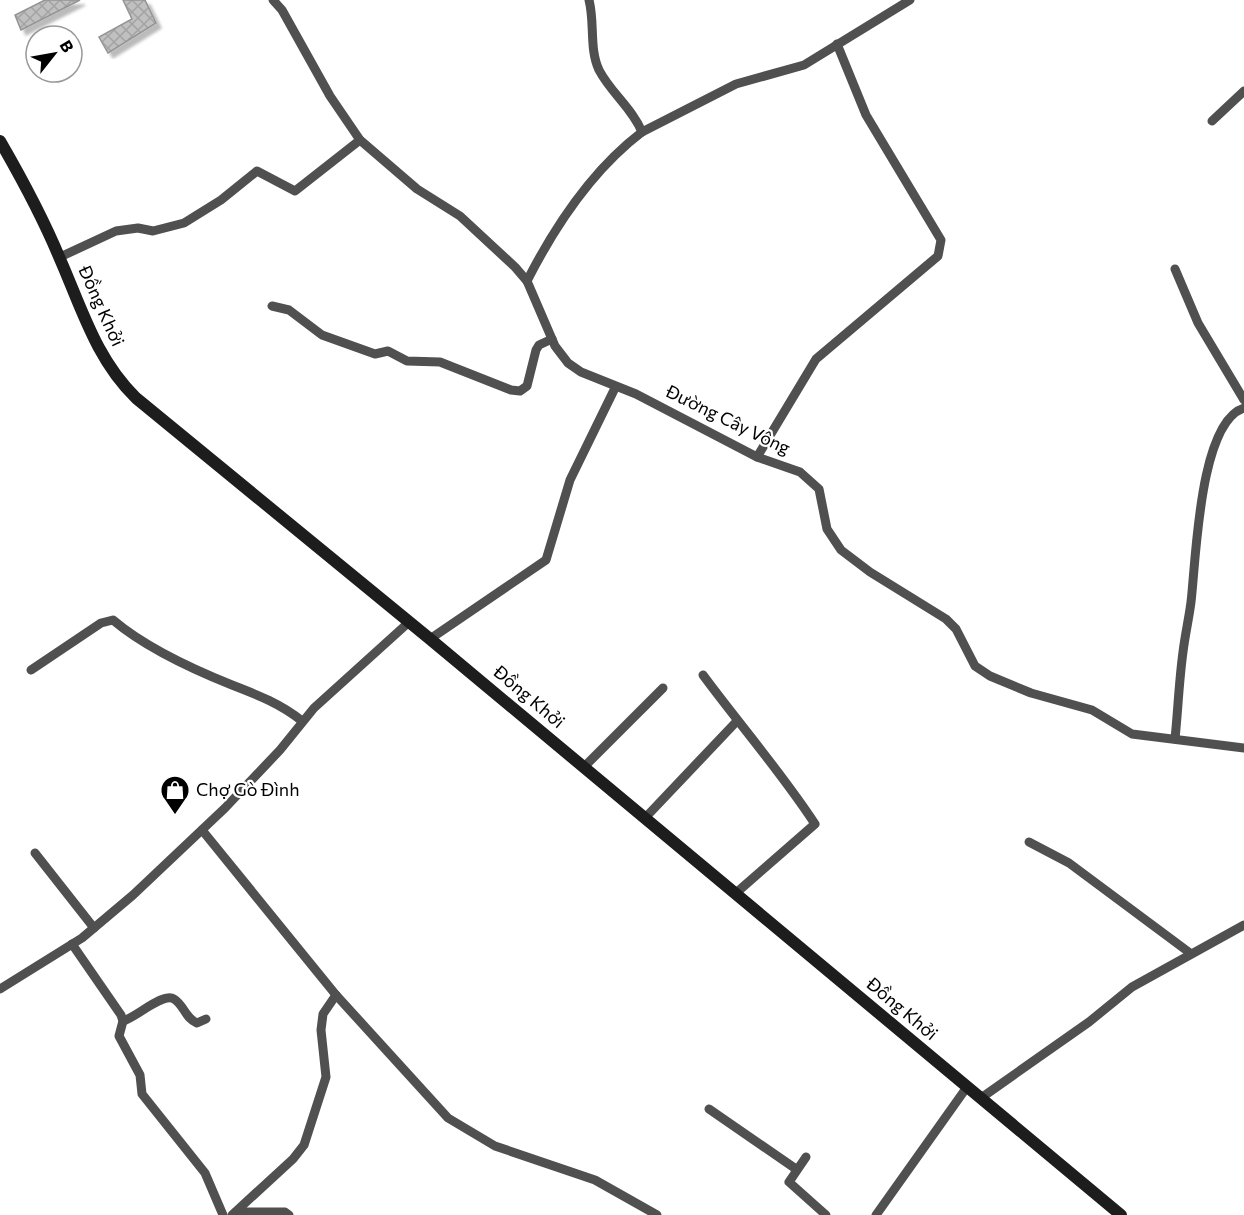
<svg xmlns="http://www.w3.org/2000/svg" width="1244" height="1215" font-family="Commissioner,sans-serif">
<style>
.building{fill:url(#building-cross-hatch);stroke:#949494;stroke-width:1.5;filter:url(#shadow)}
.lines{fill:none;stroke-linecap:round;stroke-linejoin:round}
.street{stroke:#505050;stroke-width:9}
.secondary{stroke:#1d1d1d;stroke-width:12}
.labels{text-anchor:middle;stroke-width:4.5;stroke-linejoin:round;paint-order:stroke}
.street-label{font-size:18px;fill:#000;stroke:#fff}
.poi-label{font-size:18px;fill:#000;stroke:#fff;text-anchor:start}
</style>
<defs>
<pattern id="building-cross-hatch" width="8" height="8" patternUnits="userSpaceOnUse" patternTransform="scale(1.5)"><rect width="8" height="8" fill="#c0c0c0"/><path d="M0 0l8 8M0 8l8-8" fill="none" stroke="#a3a3a3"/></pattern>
<filter id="shadow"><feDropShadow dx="5" dy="5" stdDeviation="1.5" flood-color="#0004"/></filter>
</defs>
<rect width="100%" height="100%" fill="#fff"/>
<g class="building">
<polygon points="45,0 80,0 21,30 15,15"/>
<polygon points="123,0 145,0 156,23 108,53 99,37 132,19"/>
</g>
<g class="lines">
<g class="street">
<polyline points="273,0 282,10 330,96 360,140 417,189 460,216 515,267 527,281 555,346 568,363 581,372 636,394 757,457 800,472 819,489 827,529 841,550 870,572 946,619 956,629 975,666 990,676 1031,693 1092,710 1132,734 1244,748"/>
<path d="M589,0C595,23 589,49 599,70C611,93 632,108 642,132"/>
<polyline points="1212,121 1244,91"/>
<polyline points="60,257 116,231 138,228 153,231 184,223 221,200 257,171 295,191 360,140"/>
<polyline points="1175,269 1198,323 1244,400"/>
<path d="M527,281C555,226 592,170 642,132L736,84L804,65L910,0"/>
<polyline points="272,306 289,310 322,335 375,354 388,351 407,361 440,362 511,390 520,391 527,386 536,350 539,345 552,339"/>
<polyline points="757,457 816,359 938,256 941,240 866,115 837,44"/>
<polyline points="430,639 546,560 570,480 615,388"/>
<path d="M31,670L101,623L113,620C146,648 192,669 232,685C258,695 281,704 302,721"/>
<path d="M703,675C740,725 781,772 815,824L736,893"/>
<path d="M1175,739C1178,710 1179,681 1183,652C1185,635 1189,618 1191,602C1196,561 1199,422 1244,408"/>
<polyline points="584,767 663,688"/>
<polyline points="645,818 737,721"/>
<polyline points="202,830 336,995 448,1118 495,1146 595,1180 657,1215"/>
<polyline points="1029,842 1069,863 1190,953"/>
<polyline points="35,853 94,928"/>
<polyline points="72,944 121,1015 123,1021 119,1036 140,1075 142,1094 205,1173 223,1215"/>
<polyline points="0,989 82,938 133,895 225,808 280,750 314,708 408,623"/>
<path d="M123,1021C137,1017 163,992 174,999C184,1005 185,1018 197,1023L206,1019"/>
<polyline points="981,1098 1089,1022 1132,987 1244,925"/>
<polyline points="709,1109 796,1169"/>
<polyline points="806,1157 789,1182 826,1215"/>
<polyline points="236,1212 285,1212 289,1215"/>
<polyline points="232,1215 293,1159 304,1145 326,1077 321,1030 323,1014 336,995"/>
<polyline points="876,1215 967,1087"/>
</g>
<path class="secondary" d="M0,141C22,179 43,218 60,259C82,309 96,359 136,398L430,639L1121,1215"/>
</g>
<defs>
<g id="shop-pin" transform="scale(1.5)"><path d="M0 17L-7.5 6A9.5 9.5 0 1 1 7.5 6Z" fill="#000" stroke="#fff"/><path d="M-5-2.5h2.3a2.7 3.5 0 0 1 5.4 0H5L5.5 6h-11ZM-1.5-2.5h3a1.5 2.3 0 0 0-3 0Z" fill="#fff"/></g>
</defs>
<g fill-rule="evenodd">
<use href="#shop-pin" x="175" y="790"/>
</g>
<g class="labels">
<g class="street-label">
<text transform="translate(101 306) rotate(66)" y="6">Đồng Khởi</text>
<text transform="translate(728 420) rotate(26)" y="6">Đường Cây Vông</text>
<text transform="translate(529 697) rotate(40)" y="6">Đồng Khởi</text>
<text transform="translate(902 1009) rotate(40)" y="6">Đồng Khởi</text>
</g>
<g class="poi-label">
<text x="196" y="796">Chợ Gò Đình</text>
</g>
</g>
<g transform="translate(54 54) rotate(59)"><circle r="28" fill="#ffffff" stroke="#999999" stroke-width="1.5"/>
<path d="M0-4.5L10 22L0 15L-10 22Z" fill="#000000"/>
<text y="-9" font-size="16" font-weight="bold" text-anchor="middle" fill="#000000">B</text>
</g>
</svg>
